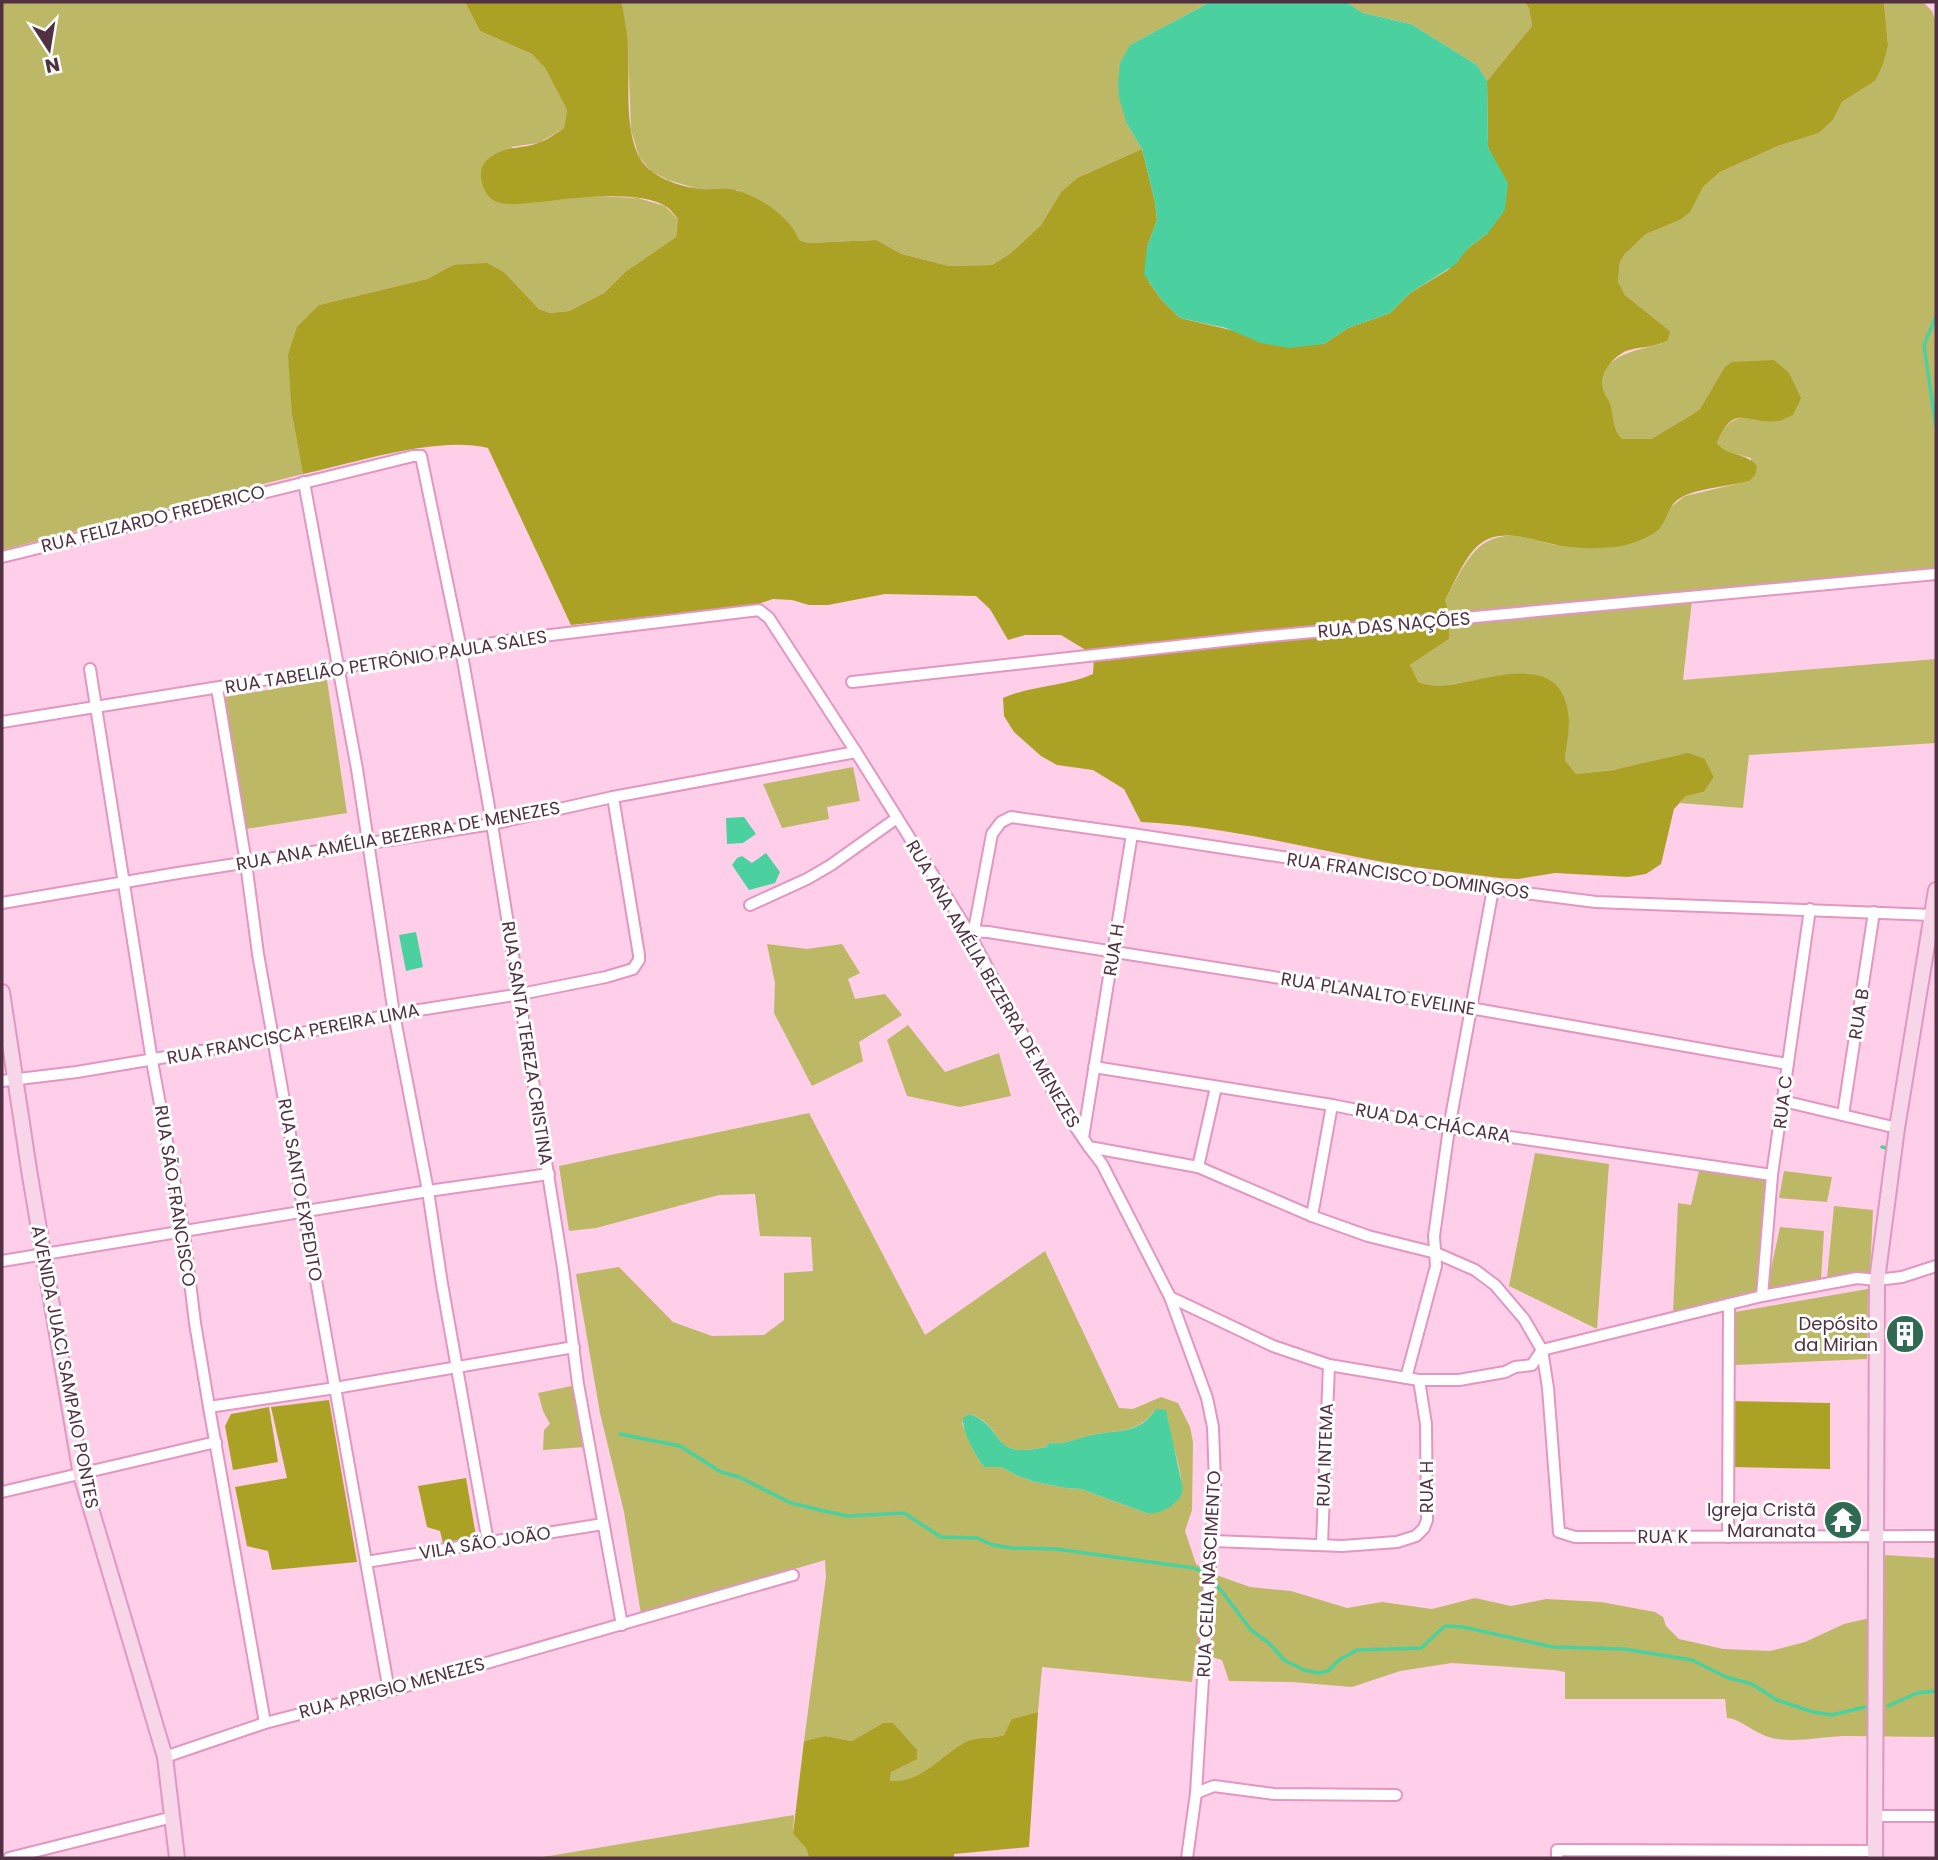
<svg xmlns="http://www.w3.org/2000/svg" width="1938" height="1860" font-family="Poppins,sans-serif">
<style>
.green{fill:#bdb866;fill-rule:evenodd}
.forest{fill:#aaa125}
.water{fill:#4bd1a0}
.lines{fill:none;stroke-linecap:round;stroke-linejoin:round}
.stream{stroke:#4bd1a0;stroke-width:3.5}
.street-casing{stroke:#e396c1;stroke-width:14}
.secondary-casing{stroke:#e396c1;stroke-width:18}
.street{stroke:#fff;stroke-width:10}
.secondary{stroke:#f7d6ea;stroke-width:14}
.labels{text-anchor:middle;stroke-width:6;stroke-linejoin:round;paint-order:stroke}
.street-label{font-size:18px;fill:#503042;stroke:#fff}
.poi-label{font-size:18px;fill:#503042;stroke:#fff;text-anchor:end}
</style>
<rect width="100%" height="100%" fill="#ffcee8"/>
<g class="green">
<polygon points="2,2 465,2 480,31 532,54 545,68 567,110 564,128 539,143 511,147 590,196 638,198 665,206 678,219 676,237 625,272 604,293 569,311 550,313 539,309 505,273 453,265 427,279 319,305 292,415 303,474 2,550"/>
<polygon points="622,2 1210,2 1130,45 1127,124 1142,149 1077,178 1061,192 1041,225 1011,253 992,265 949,266 902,254 876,240 808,243 799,240 737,190 698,189 668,180 651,171 639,157 631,130 628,46"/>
<polygon points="1346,2 1524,2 1529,8 1532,26 1487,81 1477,65 1411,24 1363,13"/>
<path d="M1884,2H1923L1932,11L1936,22V569L1693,591L1683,680L1936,659V743L1749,755L1743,808L1680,803L1686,796L1704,792L1714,777L1705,759L1576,774L1565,760L1569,723L1504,675L1436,687L1417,682L1410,665L1449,639L1450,617L1445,600C1465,565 1476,528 1525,537C1537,539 1550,546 1561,545C1595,542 1629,532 1662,526L1668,509L1685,496L1749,481L1751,458L1723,451L1717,443C1730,410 1747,417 1776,421L1724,368L1700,409L1693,414L1651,439H1621C1612,429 1614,417 1609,404C1607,399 1604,394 1602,389C1594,357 1640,349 1661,344L1670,331L1625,295L1618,281L1620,262L1625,254L1646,234L1680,220L1689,212L1703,187L1720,172L1778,146L1819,133L1833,120L1842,102L1875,81L1888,45Z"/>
<polygon points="327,680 347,813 246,829 225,697"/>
<polygon points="853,767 860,801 827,807 829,819 782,828 763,784"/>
<polygon points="767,944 807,949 842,944 860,973 848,979 855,999 885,994 902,1015 859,1042 863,1061 812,1086 774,1013 775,983"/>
<polygon points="908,1025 945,1072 999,1053 1011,1096 960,1107 907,1096 887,1040"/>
<path d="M809,1113L925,1335L1045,1251L1119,1408L1133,1409L1161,1397L1178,1403L1190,1427L1193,1442L1192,1510L1185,1531L1196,1564L1208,1572L1250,1587L1291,1591L1347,1608L1382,1602L1432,1609L1475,1598L1511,1606L1546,1599L1601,1602L1655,1612L1663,1617L1666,1626L1679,1639L1723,1649L1770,1651L1805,1642L1844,1624L1883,1615L1884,1555L1936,1558V1737C1905,1737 1874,1736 1843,1736C1821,1737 1798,1742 1777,1739C1756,1736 1742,1719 1727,1718L1725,1699H1565V1672L1554,1670L1452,1663L1400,1671L1352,1687L1292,1682L1229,1681L1222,1660L1212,1657L1195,1656L1192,1682L1042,1667L1038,1712L1013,1719L1004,1735C989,1740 976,1735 962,1744C936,1759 924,1783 890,1781L891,1772L883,1723L852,1741L825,1736L804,1741L826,1577L825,1560L641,1614L624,1512L600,1413L576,1274L619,1267L673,1322L712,1336L764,1335L784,1320V1273L813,1271L811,1237L760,1236L755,1194L719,1195L596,1228L569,1231L559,1166ZM1156,1409L1168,1418C1169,1442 1187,1476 1180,1498L1149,1514L1081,1489L1066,1488L1035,1482L1018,1476L1001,1467H984C974,1454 968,1439 962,1423L970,1414C1007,1426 986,1460 1046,1447L1049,1443C1065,1445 1078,1438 1092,1435C1120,1429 1138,1434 1156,1409Z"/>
<polygon points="1535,1153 1609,1164 1597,1329 1509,1286"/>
<polygon points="1699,1171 1769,1178 1759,1292 1673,1313 1678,1203 1691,1205"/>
<polygon points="1784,1171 1832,1177 1827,1202 1779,1198"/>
<polygon points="1834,1206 1873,1210 1870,1272 1827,1278"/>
<polygon points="1780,1227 1824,1231 1821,1280 1766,1292"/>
<polygon points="1868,1289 1867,1359 1735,1365 1735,1312"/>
<polygon points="576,1385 585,1447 543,1450 544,1430 550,1424 543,1411 538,1393"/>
<polygon points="794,1815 793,1834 806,1848 809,1858 537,1858"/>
</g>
<g class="forest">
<path d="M465,2H622C624,18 628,34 628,49C630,83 624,123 638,155C648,176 679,187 701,189C713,190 727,187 738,191C760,197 791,218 799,240L808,243L876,240L902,254L949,266L992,265L1011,253L1041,225L1061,192L1077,178L1142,149L1155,202L1157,220L1147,247L1149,282L1160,298L1180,318L1235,331L1324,344L1348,328L1390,313L1410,293L1448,270L1467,249L1488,233L1492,157L1488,147L1487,81L1532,26L1529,8L1524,2H1884L1888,45L1883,64L1875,81L1842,102L1833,120L1819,133L1778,146L1720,172L1703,187L1690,212L1680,220L1646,234L1625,254L1620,262L1618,281L1625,295L1670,331L1668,340C1655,348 1640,346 1626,351C1613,357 1598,374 1603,389C1604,394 1608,399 1610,404C1614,417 1612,429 1622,439H1651L1693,414L1700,409L1724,368L1732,362L1774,360L1789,373L1801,398L1793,415C1788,417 1782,421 1777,421C1748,425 1734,401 1717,443C1727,457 1746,452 1757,466L1755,475L1749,481C1730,486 1703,488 1686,495C1666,504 1670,515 1660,528C1653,536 1632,544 1621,546C1600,549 1578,549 1557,545C1535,541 1511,530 1488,539C1467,548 1456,581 1445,600L1450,617L1449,639L1410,665L1418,682C1424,684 1432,686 1439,686C1486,683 1566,644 1569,722C1569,734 1566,748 1565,760L1576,774L1613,770L1688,753L1705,759L1714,777L1704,792L1686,796L1674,809L1661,864L1646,874L1628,877L1555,873L1518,879L1500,878C1463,873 1425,869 1388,863C1306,848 1225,826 1141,822L1124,789L1093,770L1057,765L1041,756L1014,732L1004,716L1003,698C1032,685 1064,687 1093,674L1094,655L1061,635H1025L1008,640L990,609L976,596L885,594L828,605H809L792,600L773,599L755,605L571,625L488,448C439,435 353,463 303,474L292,415L288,355L297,327L319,305L427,279L453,265L487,263L505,273L539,309L550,313L569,311L604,293L625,272L676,237L678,219C675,215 671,210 667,207C642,189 570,198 540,202C526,203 510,206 497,202C483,197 475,172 486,161C504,144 523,150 541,142C549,139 556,133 564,128L567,110L545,68L532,54L480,31Z"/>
<polygon points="329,1400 357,1562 272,1570 268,1551 247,1546 235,1487 287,1478 271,1407"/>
<polygon points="1728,1401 1830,1403 1830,1469 1730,1467"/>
<polygon points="269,1407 278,1462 233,1470 225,1426 231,1414"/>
<polygon points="466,1478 476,1536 443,1543 440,1531 427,1527 418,1486"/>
<path d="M1038,1712L1029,1847L954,1854V1858H809L806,1848L793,1834L804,1741L825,1736L852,1741L883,1723H893L917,1750V1759L891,1772L890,1781C922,1783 938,1758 962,1744C976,1735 989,1740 1004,1735L1012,1719Z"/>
</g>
<g class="water">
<polygon points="1210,2 1346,2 1363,13 1411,24 1477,65 1487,81 1488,147 1508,183 1505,210 1488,233 1467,249 1456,264 1410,293 1390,313 1348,328 1324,344 1289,348 1261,343 1226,328 1180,318 1160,298 1144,274 1147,247 1157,220 1155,202 1142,149 1127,124 1119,98 1118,82 1120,63 1130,45"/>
<polygon points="744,817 756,834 743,843 727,844 726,818"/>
<polygon points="766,853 780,872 775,883 749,890 732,865 737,858 742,856 752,863"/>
<polygon points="416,932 423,967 406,971 399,935"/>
<path d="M1156,1409L1166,1410L1183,1489L1180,1498L1170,1507L1160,1512L1149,1514L1081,1489L1066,1488L1035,1482L1018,1476L1001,1467H984C976,1456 962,1433 963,1418L970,1414C1007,1428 988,1460 1046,1447L1049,1443C1065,1445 1077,1438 1092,1435C1119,1429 1139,1435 1156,1409Z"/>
</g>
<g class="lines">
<g class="stream">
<polyline points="1936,316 1924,345 1936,427"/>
<polyline points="1882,1147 1886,1148 1889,1142"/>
<polyline points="620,1434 680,1446 721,1472 739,1477 791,1503 820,1510 847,1516 904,1513 941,1537 977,1538 993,1545 1012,1548 1056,1549 1194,1568 1203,1572"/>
<polyline points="1217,1585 1251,1630 1270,1644 1284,1660 1304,1670 1319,1673 1328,1671 1339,1660 1357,1650 1421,1648 1445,1626 1463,1627 1553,1647 1624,1649 1692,1660 1726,1677 1752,1684 1777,1700 1813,1712 1832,1715 1865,1707"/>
<polyline points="1888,1706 1917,1693 1936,1691"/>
</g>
<g class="street-casing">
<g id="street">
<polyline points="304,482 357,769 394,1014 428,1191 442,1284 488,1542"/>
<polyline points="2,557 413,456 421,456 461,649 492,824 563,1268 578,1384 622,1625"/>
<polyline points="90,669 152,1061 184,1233 195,1323 209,1407 265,1723"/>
<polyline points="852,682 1259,637 1936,574"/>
<polyline points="217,688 246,863 258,954 389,1691"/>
<polyline points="2,722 518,639 759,610 769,618 856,752"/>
<polyline points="2,903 178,873 492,824 613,797 856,752 968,931 1059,1103 1089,1147 1198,1167 1312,1216 1368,1236 1436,1253 1475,1270 1495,1285 1524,1319 1542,1350 1548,1388 1559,1532 1575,1537 1936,1536"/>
<polyline points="750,905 807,879 831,865 897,818"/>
<polyline points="974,930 992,834 1001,822 1011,817 1132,834 1493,889 1596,902 1932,915"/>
<polyline points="968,931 988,932 1470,1008 1787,1064"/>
<polyline points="1094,1067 1332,1105 1449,1128 1772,1175"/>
<polyline points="2,1081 77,1072 273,1039 394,1014 521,994 606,977 633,969 639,960 639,955 613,797"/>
<polyline points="1783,1101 1897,1128"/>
<polyline points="1843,1115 1874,912"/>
<polyline points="1083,1138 1132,834"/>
<polyline points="1089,1147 1102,1164 1170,1297 1273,1346 1329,1365 1419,1380 1459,1380 1505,1372 1515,1367 1532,1365 1542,1350"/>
<polyline points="1198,1167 1216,1087"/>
<polyline points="1312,1216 1332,1105"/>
<polyline points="2,1261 428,1191 549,1174"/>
<polyline points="1762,1296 1772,1175 1810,909"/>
<polyline points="1170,1297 1207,1398 1213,1427 1215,1484 1196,1793 1187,1858"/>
<polyline points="1542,1350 1762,1296 1857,1278 1877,1280 1902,1277 1936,1266"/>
<polyline points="1406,1378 1436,1266 1434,1236 1449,1128 1493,889"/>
<polyline points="209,1407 335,1388 574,1347"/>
<polyline points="2,1492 216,1442"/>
<polyline points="1728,1537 1729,1304"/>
<polyline points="1213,1541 1342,1546 1397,1542 1416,1536 1424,1528 1427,1520 1426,1424 1419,1380"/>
<polyline points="1322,1544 1329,1365"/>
<polyline points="366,1562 603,1524"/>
<polyline points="165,1757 265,1723 389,1691 793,1575"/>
<polyline points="1196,1793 1214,1786 1274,1794 1396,1795"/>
<polyline points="1875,1816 1936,1816"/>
<polyline points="9,1858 173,1817"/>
<polyline points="1557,1858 1557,1850 1875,1851"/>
</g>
</g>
<g class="secondary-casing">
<g id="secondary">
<polyline points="2,992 30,1176 81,1475 165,1757 177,1858"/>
<polyline points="1875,1858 1877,1280 1897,1128 1936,890"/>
</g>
</g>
<use href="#street" class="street"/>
<use href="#secondary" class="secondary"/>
</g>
<defs>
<g id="building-disc" transform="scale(2.0125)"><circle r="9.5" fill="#306a53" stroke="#fff"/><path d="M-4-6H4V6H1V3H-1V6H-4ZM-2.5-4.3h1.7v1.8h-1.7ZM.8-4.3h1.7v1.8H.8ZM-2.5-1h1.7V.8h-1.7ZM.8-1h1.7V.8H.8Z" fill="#fff"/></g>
<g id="temple-disc" transform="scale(2.0125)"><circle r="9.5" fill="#306a53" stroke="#fff"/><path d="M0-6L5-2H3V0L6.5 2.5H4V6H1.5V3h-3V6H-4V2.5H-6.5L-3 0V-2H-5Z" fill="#fff"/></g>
</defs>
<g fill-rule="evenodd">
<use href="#building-disc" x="1905" y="1334"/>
<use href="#temple-disc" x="1843" y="1520"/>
</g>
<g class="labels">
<g class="street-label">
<text transform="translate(153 519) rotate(-14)" y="6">RUA FELIZARDO FREDERICO</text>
<text transform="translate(1394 625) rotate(-5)" y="6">RUA DAS NAÇÕES</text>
<text transform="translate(386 662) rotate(-9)" y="6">RUA TABELIÃO PETRÔNIO PAULA SALES</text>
<text transform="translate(398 836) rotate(-10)" y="6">RUA ANA AMÉLIA BEZERRA DE MENEZES</text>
<text transform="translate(1408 876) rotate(8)" y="6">RUA FRANCISCO DOMINGOS</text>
<text transform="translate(1114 950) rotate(-81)" y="6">RUA H</text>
<text transform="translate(993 984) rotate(60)" y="6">RUA ANA AMÉLIA BEZERRA DE MENEZES</text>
<text transform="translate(1378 994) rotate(9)" y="6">RUA PLANALTO EVELINE</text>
<text transform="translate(1859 1014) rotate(-81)" y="6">RUA B</text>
<text transform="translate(293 1034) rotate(-11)" y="6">RUA FRANCISCA PEREIRA LIMA</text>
<text transform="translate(527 1043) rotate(81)" y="6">RUA SANTA TEREZA CRISTINA</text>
<text transform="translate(1783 1102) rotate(-83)" y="6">RUA C</text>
<text transform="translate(1433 1123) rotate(10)" y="6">RUA DA CHÁCARA</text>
<text transform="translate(300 1190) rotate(80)" y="6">RUA SANTO EXPEDITO</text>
<text transform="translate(175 1196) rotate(81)" y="6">RUA SÃO FRANCISCO</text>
<text transform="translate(65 1367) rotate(79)" y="6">AVENIDA JUACI SAMPAIO PONTES</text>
<text transform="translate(1325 1455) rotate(-88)" y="6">RUA INTEMA</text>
<text transform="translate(1427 1487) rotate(-90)" y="6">RUA H</text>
<text x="1663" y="1543">RUA K</text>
<text transform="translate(485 1543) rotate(-9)" y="6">VILA SÃO JOÃO</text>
<text transform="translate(1209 1574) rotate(-87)" y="6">RUA CELIA NASCIMENTO</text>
<text transform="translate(392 1688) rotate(-15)" y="6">RUA APRIGIO MENEZES</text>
</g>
<g class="poi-label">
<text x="1878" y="1330">Depósito<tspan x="1878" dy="21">da Mirian</tspan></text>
<text x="1816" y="1516">Igreja Cristã<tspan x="1816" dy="21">Maranata</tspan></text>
</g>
</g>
<rect width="1938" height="1860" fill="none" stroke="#503042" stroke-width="7"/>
<g transform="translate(49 49) rotate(168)" stroke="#ffffff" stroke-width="5" paint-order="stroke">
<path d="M0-5L12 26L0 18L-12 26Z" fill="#503042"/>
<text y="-10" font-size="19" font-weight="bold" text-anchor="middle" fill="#503042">N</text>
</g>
</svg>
